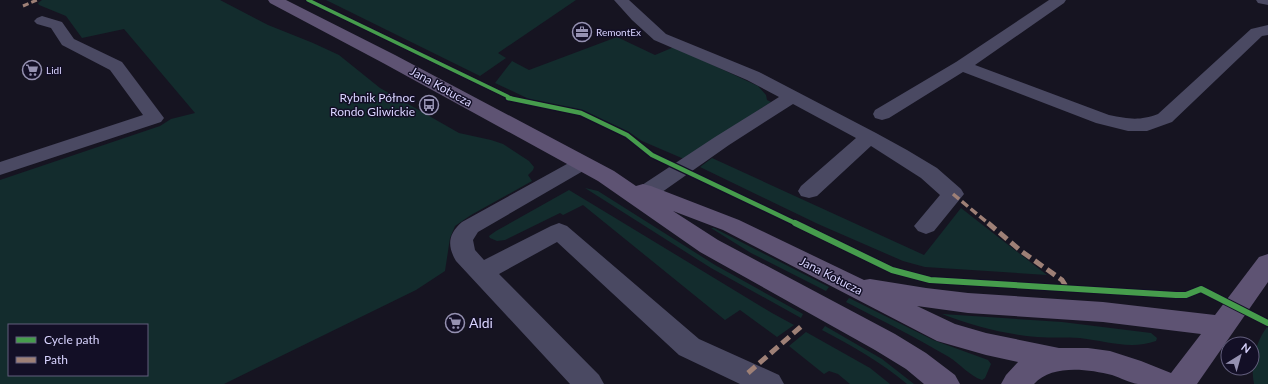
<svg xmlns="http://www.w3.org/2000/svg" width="1268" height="384" font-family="Lato,sans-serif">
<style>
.green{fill:#132c2d;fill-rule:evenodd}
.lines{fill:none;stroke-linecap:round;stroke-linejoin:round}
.minor{fill:#4a4962;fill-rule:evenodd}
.major{fill:#5e5373;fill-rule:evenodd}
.quiet-far2{stroke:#9e8076;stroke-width:3;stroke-dasharray:6 3;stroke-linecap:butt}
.quiet-far1{stroke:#9e8076;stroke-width:3.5;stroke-dasharray:8 3.5;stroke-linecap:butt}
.quiet{stroke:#9e8076;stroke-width:5;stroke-dasharray:10 5;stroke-linecap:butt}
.cycleway-far2-casing{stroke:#130f26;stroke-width:5.5}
.cycleway-far1-casing{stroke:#130f26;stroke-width:7}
.cycleway-casing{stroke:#130f26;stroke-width:8}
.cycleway-far2{stroke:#469c4c;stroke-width:3.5}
.cycleway-far1{stroke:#469c4c;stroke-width:4.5}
.cycleway{stroke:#469c4c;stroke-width:6}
.labels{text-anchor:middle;stroke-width:3;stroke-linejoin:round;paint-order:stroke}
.far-poi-label{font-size:10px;fill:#d9d4ff;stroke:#130f26;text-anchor:start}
.street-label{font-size:12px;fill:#d9d4ff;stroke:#130f26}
.poi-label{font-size:12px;fill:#d9d4ff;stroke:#130f26;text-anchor:end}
.near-poi-label{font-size:14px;fill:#d9d4ff;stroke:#130f26;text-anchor:start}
</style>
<rect width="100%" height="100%" fill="#161421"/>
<g class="green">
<path d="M42,0H220L268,25L313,43L339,55L380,88L459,133L491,140L503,144L529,161L534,167L533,170L528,175L532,181L471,215L455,226L450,238L445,271L416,290L224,384H0V180L160,126L171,119L195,113L124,29L82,38L66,16L39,5L38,3ZM9,325H147V375H9Z"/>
<polygon points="326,0 576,0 498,53 506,58 480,76"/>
<polygon points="617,37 655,55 674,47 758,86 766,95 767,100 771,102 684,159 642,141 629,132 584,111 529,99 495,83 512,61 529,70"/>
<polygon points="712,158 924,255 961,208 1047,275 925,267 903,261 818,224 700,167"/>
<polygon points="585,188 598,191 715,265 803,314 801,318 711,268"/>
<polygon points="569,190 772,313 794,325 777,337 740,310 725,320 583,205 563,215 560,213 505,240 497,241 490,238 489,236 496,231"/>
<polygon points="711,228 714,228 829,287 826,291 751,253"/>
<path d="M849,298L933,340L988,360L991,364L985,378L982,380C970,376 960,364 949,357C915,337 881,320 846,302Z"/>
<path d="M942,314L1062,322L1151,333L1157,338L1156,341C1130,350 1106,341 1080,338C1066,337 1051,338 1037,337C1004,334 973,326 942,314Z"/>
<path d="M825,326L882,359L914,384H907C881,362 852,346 822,330Z"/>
<path d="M1267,327L1268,328V384H1254C1250,365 1255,343 1267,327Z"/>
<polygon points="806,332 870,368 890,384 850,384 838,374 829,371 824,374 789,346"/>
</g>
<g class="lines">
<g class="minor">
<polygon points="614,0 629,0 666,34 759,72 876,133 907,150 937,168 961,189 964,194 934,231 926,234 918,231 914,226 940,195 921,178 871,146 817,196 809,198 801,196 798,191 801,186 856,138 793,104 729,145 655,197 647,199 639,197 636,192 639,187 715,137 779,97 747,80 654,40 632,20"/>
<path d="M1049,0H1066L1064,3L975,65L1109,115C1129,119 1139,121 1158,114L1251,29L1268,25V35L1262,36L1172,122L1147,131H1128L1096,123L963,72L889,118L882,120L875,118L873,114L875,110L956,62Z"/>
<polygon points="1256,0 1268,0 1268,5 1258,3"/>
<polygon points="42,16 62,22 74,39 122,62 164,118 161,122 0,175 0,162 143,115 110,70 62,45 51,28 37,24 34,21 37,18"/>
<path d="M583,157L590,159L593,163L590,167L478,232L473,240L475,250L484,260L551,226L559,223L567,226L699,339L779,375L784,384H740L679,355L557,242L499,274L599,375L604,384H570L456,261C447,246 448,234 462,222L576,159Z"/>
</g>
<path class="major" d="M268,0H286L395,55L614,171L636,186L643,184L651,186L739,220L864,280L870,279L926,288L968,293L1103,302L1215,315L1259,257L1268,254V282L1197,384C1178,384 1157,384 1138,384C1130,383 1121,378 1112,375C1088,369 1052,364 1034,384H1001L1006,375L1018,362L986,355L937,341L723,230L673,211L718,240L895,334L926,353L955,375L960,384H924L906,369L875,350L700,252L598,181L383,63L270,3ZM917,306L968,313L1103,322L1201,334L1171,373L1141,361L1110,351L1088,348H1059L986,333L955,324Z"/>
<polyline class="quiet-far2" points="23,6 37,0"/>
<polyline class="quiet-far1" points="953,194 989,224"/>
<g class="quiet">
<polyline points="988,223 1021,251 1062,280 1067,288"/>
<polyline points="748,373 804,324"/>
</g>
<g class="cycleway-far2-casing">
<polyline id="cycleway-far2" points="308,0 513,99"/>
</g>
<g class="cycleway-far1-casing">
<polyline id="cycleway-far1" points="508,98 581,113 627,135 652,155 797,224"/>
</g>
<g class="cycleway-casing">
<polyline id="cycleway" points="795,223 892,270 930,280 1176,295 1186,295 1201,289 1268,323"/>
</g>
<use href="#cycleway-far2" class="cycleway-far2"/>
<use href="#cycleway-far1" class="cycleway-far1"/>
<use href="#cycleway" class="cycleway"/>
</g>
<defs>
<g id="office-ring" transform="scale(1)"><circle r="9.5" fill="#130f26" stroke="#9591b1" stroke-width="1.5"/><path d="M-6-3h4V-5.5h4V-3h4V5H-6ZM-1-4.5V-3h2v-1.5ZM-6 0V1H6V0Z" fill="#9591b1"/></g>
<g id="supermarket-ring" transform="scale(1)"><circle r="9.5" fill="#130f26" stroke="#9591b1" stroke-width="1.5"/><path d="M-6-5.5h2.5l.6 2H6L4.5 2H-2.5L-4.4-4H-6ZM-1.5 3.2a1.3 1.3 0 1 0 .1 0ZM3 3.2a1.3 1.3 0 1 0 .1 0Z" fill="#9591b1"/></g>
<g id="bus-ring" transform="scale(1)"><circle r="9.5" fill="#130f26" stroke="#9591b1" stroke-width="1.5"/><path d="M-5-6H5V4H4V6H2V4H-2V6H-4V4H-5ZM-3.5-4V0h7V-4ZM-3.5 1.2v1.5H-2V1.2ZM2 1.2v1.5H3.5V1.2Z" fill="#9591b1"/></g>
</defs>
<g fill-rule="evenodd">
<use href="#office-ring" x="582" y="32"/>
<use href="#supermarket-ring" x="32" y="70"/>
<use href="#bus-ring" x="429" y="105"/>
<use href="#supermarket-ring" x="455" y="323"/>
</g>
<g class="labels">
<g class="far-poi-label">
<text x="596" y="36">RemontEx</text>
<text x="46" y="74">Lidl</text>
</g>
<g class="street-label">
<text transform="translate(441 87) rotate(29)" y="4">Jana Kotucza</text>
<text transform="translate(831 276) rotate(27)" y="4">Jana Kotucza</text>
</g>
<g class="poi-label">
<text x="415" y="102">Rybnik Północ<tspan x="415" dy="14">Rondo Gliwickie</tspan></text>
</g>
<g class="near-poi-label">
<text x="469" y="328">Aldi</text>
</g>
</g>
<rect x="8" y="324" width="140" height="52" fill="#130f26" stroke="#625e7d"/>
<rect x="16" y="337" width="20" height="6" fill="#469c4c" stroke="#625e7d"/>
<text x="44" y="344" font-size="12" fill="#d9d4ff">Cycle path</text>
<rect x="16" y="357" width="20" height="6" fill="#9e8076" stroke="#625e7d"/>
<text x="44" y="364" font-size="12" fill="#d9d4ff">Path</text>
<g transform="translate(1240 356) rotate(37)"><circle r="19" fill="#130f26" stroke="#625e7d"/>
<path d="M0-3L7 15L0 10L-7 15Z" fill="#9591b1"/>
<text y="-6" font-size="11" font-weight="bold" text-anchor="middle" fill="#d9d4ff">N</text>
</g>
</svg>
